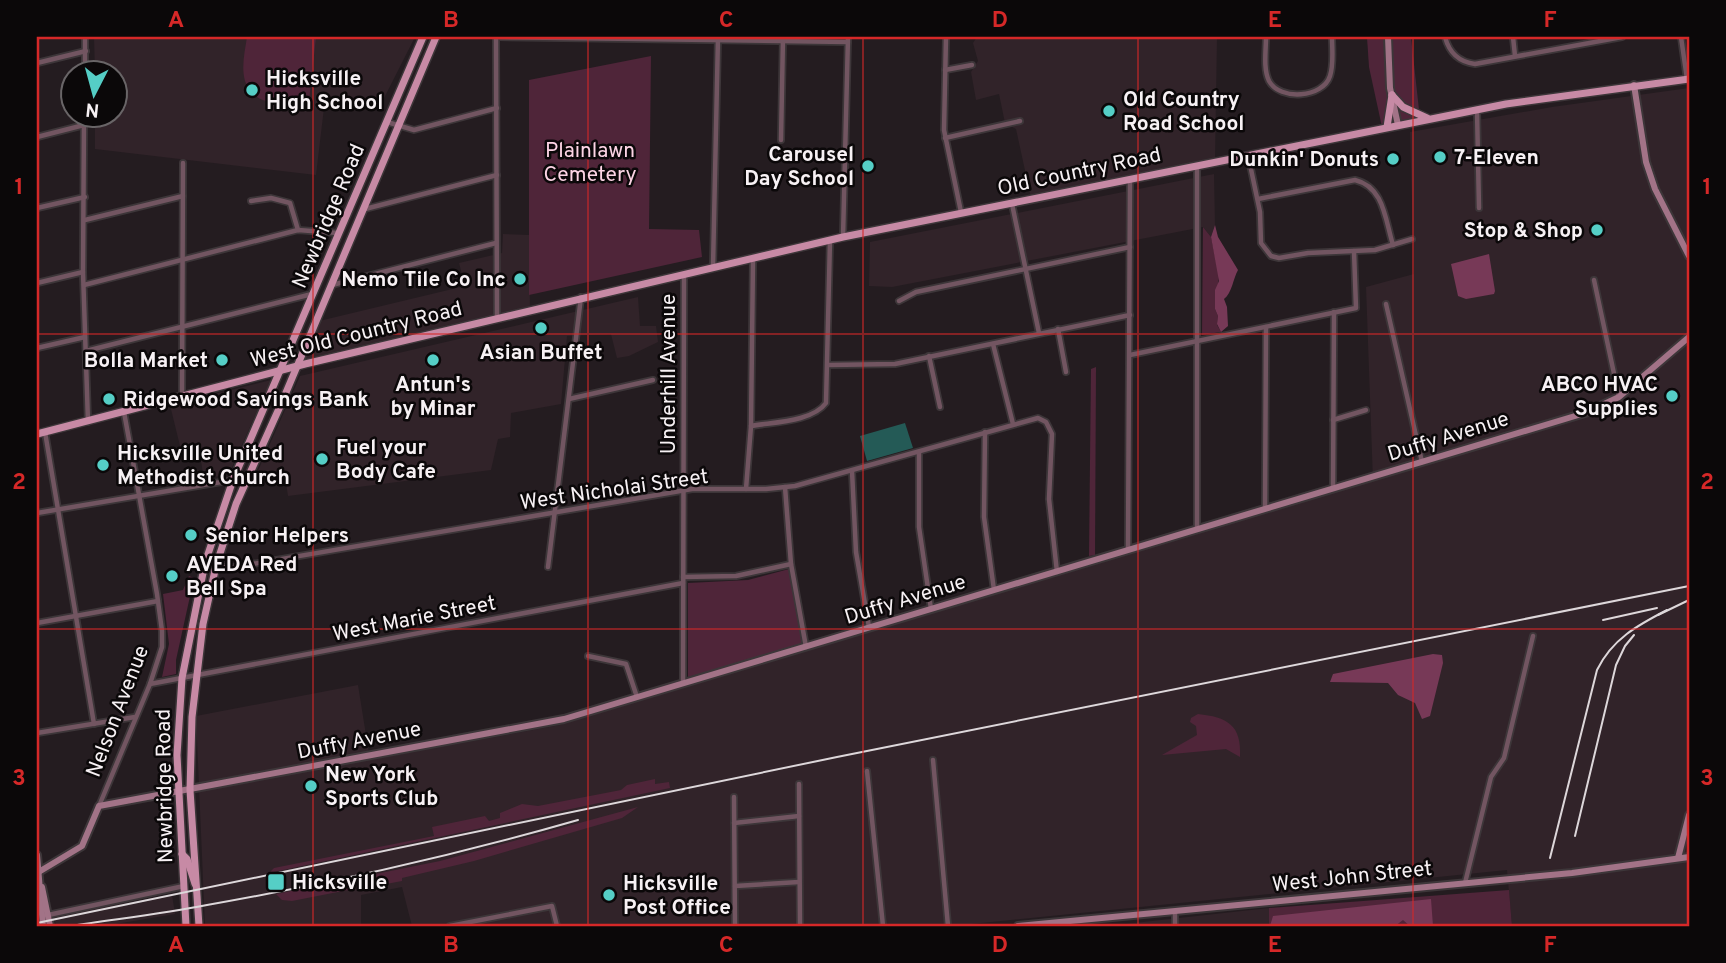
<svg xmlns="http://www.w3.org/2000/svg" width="1726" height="963" font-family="Overpass,sans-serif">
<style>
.built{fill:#312329}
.green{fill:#4f2539}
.forest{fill:#773957}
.water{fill:#245a56}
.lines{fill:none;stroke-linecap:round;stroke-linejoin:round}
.street-casing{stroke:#3d3639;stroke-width:8}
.secondary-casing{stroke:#3d3639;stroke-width:10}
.primary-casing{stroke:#3d3639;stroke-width:10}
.street{stroke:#725561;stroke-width:4.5}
.secondary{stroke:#a27387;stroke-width:6}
.primary{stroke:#c78aa5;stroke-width:7}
.rail{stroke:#ddd7da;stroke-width:2}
.grid{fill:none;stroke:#d62828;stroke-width:2;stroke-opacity:0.55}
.poi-dot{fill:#55cec6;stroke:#0b0809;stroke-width:2.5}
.labels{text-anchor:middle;stroke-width:5;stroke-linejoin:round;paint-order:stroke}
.poi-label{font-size:21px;font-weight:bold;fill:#f7f1f4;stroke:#0b0809;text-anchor:start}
.park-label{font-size:21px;fill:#fdd4e5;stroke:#0b0809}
.street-label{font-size:21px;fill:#f7f1f4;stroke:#0b0809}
.neatline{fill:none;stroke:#d62828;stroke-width:2.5}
.grid-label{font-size:23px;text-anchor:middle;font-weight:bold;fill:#d62828}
</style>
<rect width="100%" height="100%" fill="#241c20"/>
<g class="built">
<polygon points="94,37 415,37 380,106 324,108 316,175 95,149 95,116 116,116 116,74 95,73"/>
<polygon points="977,37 1217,37 1215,160 1031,198 1016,129 1005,123 999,94 976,100 971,72 978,61 973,43"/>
<polygon points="1689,88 1689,926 1512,926 1507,870 952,926 412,926 402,887 361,895 361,926 205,926 196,716 358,685 370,760 560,725 1373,481 1366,287 1414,274 1410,132 1552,107"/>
<polygon points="1214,174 1215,225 1211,237 1203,227 892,287 869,286 870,242"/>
<polygon points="503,234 529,235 530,310 298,366 315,322 465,286 459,263 502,253"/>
<polygon points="638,297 640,326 656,326 658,342 629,356 617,358 611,334 567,336 561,404 511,413 510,437 498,439 491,470 288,496 284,470 257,473 300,376"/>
<polygon points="271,380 229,474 204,479 198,443 180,446 170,405"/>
<polygon points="172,895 175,914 104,926 56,926 54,915"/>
<polygon points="1269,908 1269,926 1116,926 1116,925"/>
</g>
<g class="green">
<path d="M247,37H316L309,101L301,100L300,96C281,107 253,105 245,81C241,66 245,51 247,37Z"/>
<polygon points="1367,37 1411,37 1420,119 1382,127 1369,67"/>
<polygon points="651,56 649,229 699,230 702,257 529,295 529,80"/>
<polygon points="1203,227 1211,237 1219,276 1215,309 1218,316 1217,325 1221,332 1202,335"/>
<polygon points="1096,367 1095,555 1089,556 1091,369"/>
<polygon points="789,569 803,644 688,677 688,583 748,580"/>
<polygon points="189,576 194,578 176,660 176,674 162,677 169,644 163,594 183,590"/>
<path d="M1198,714C1227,717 1242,725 1240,757L1226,749L1162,755L1197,735L1196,726L1190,722L1191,718Z"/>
<polygon points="655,779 655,784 669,782 670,788 269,873 274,868 434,836 432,827 485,816 489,821 500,818 500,813 522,804 538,806 621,790 627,785"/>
<polygon points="638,807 622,818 474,861 402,878 402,881 360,889 358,889 360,883 354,882 348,890 292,901 282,900 276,894 440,861"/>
<polygon points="1509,890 1512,926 1269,926 1269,908"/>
</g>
<g class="forest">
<path d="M1215,225L1218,237L1238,270C1233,279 1232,293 1224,299L1227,307L1228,326L1221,332L1217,324L1218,316L1215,309V290L1219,281L1211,237Z"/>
<polygon points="1489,254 1495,291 1494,294 1466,299 1458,296 1451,264"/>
<polygon points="1433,654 1442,655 1443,663 1430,716 1422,719 1415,703 1398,695 1388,683 1330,682 1333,674"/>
<polygon points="1431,899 1433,926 1410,926 1403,920 1395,926 1270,926 1273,916"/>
</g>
<polygon class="water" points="905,423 913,448 867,461 860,436"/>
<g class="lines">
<g class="street-casing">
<g id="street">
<polyline points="496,37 497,318"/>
<polyline points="499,37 848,42"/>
<polyline points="946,37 944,130 961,212"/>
<path d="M1266,37C1266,50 1263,69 1269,81C1280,101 1323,98 1330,76C1334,64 1332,49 1332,37"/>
<path d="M1445,37C1449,52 1459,62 1475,64L1622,37"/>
<polyline points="1513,37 1515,56"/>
<polyline points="1681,37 1687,79"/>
<polyline points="37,63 86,51"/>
<polyline points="945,70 972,65"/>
<polyline points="85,74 85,37"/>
<polyline points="1477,110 1479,208"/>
<polyline points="84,116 83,272 88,422"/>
<polyline points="387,122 414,130 497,108"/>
<polyline points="37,137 84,125"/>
<polyline points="945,138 1020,121"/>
<polyline points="781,140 783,37"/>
<polyline points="1248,155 1260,212 1261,243 1271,256 1279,258 1308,253 1375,250 1412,239"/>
<path d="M1258,199L1355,180C1384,187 1385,219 1393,245"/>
<polyline points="251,201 271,198 290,203 298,230"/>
<polyline points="1012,204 1039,333"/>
<polyline points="37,208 85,197"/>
<polyline points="365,209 497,175"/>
<polyline points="85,220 183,196"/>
<polyline points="843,237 848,37"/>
<polyline points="713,267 718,37"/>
<polyline points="1594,280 1619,397"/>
<polyline points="37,283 83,272"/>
<polyline points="84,285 298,230 338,233"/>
<polyline points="332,285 496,243"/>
<polyline points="899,301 916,292 1130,247"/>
<polyline points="1386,304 1422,462"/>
<polyline points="1058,329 1066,372"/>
<polyline points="993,344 1013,424"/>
<polyline points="37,348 85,337"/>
<polyline points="86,351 312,294"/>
<polyline points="1130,355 1356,308 1354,251"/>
<polyline points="929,356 940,407"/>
<polyline points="829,365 895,364 1130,315"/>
<polyline points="182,395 183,163"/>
<polyline points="569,399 653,380"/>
<polyline points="1333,420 1366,410"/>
<path d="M751,426C773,422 812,422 826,403L830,240"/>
<polyline points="45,432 94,724"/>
<polyline points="985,432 984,517 994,590"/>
<polyline points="919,452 919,527 931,609"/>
<polyline points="852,471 856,552 869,627"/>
<polyline points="785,487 791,564 806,647"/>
<polyline points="1333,488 1334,312"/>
<polyline points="746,489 751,426 753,259"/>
<polyline points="1265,509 1266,327"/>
<polyline points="37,513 233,480"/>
<polyline points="1197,529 1197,167"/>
<polyline points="1128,549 1130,180"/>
<polyline points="216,566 229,568 692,489 766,489 795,486 1038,418 1046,422 1052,434 1049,499 1057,572"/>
<polyline points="548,567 581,297"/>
<polyline points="683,577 736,576 791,564"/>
<polyline points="37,623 158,601"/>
<polyline points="588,656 626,664 637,697"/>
<polyline points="683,683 684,275"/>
<polyline points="150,684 683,583"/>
<polyline points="37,733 135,717"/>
<polyline points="933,760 948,926"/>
<polyline points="867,771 883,926"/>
<polyline points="799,784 800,926"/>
<polyline points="734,797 735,926"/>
<polyline points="99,806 150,684 162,647 162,631 157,594 124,412"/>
<polyline points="734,823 799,816"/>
<polyline points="1465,883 1491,777 1504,758 1533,636"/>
<polyline points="735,886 799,882"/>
<polyline points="48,915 184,886"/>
<polyline points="450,926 552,906 557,926"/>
<polyline points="1175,926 1175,912"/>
</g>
</g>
<g class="secondary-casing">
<g id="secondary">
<polyline points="1388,37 1390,88 1398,125"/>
<polyline points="1634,85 1646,162 1655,189 1689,256"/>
<polyline points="37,855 43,926"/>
<polyline points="1678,858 1689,815"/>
<polyline points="37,873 82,846 99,806 564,719 1585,413 1619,397 1689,337"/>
<polyline points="42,887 50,926"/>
<polyline points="1018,926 1572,873 1689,857"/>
</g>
</g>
<g class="primary-casing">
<g id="primary">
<polyline points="1392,95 1403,107 1427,118"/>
<polyline points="1387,127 1392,95"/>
<polyline points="37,434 305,364 843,237 1506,104 1689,79"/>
<polyline points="182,854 187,859 195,884"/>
<polyline points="186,926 177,755 182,678 205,563 233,480 423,37"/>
<polyline points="199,926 190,790 192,717 203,624 216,566 236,504 282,402 436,37"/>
</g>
</g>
<use href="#street" class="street"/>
<use href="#secondary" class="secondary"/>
<use href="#primary" class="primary"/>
<g class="rail">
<polyline points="1658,615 1689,600"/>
<polyline points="1603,620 1657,608"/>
<polyline points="1575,836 1616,665 1625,646 1634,635"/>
<path d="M1550,858L1597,670C1612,639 1638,625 1667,610"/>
<polyline points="37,923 837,757 1689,586"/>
<path d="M70,926C115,919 162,914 207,905C332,883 456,855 578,820"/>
</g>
</g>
<path class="grid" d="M313,37V926M588,37V926M863,37V926M1138,37V926M1413,37V926M37,334H1689M37,629H1689"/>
<g class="poi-dot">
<circle cx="252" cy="90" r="7"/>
<circle cx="1109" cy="111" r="7"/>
<circle cx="1440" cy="157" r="7"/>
<circle cx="1393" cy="159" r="7"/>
<circle cx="868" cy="166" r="7"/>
<circle cx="1597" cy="230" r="7"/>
<circle cx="520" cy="279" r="7"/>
<circle cx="541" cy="328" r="7"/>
<circle cx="222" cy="360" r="7"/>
<circle cx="433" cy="360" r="7"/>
<circle cx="1672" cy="396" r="7"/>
<circle cx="109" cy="399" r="7"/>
<circle cx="322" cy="459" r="7"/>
<circle cx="103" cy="465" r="7"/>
<circle cx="191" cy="535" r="7"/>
<circle cx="172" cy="576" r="7"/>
<circle cx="311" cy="786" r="7"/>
<rect x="267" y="873" width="18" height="18" rx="3.5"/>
<circle cx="609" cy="895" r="7"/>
</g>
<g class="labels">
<g class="poi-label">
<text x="266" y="85">Hicksville<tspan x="266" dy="24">High School</tspan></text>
<text x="1123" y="106">Old Country<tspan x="1123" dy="24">Road School</tspan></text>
<text x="854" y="161" text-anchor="end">Carousel<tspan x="854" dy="24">Day School</tspan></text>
<text x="1454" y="164">7-Eleven</text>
<text x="1379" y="166" text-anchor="end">Dunkin' Donuts</text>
<text x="1583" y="237" text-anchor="end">Stop &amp; Shop</text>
<text x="506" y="286" text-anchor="end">Nemo Tile Co Inc</text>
<text x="541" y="359" text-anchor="middle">Asian Buffet</text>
<text x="208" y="367" text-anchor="end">Bolla Market</text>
<text x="433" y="391" text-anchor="middle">Antun's<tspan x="433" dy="24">by Minar</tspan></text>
<text x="1658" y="391" text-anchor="end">ABCO HVAC<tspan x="1658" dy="24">Supplies</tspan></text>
<text x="123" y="406">Ridgewood Savings Bank</text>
<text x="336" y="454">Fuel your<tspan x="336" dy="24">Body Cafe</tspan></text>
<text x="117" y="460">Hicksville United<tspan x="117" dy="24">Methodist Church</tspan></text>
<text x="205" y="542">Senior Helpers</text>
<text x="186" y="571">AVEDA Red<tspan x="186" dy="24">Bell Spa</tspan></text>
<text x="325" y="781">New York<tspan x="325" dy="24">Sports Club</tspan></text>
<text x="292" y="889">Hicksville</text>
<text x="623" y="890">Hicksville<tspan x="623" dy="24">Post Office</tspan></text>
</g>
<g class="park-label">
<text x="590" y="157">Plainlawn<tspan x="590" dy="24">Cemetery</tspan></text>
</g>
<g class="street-label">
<text transform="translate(1079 171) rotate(-12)" y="7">Old Country Road</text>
<text transform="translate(328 216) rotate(-67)" y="7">Newbridge Road</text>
<text transform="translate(356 334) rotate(-14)" y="7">West Old Country Road</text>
<text transform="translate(668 374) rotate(-90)" y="7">Underhill Avenue</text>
<text transform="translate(1448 436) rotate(-17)" y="7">Duffy Avenue</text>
<text transform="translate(614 489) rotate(-8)" y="7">West Nicholai Street</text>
<text transform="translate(905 599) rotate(-17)" y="7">Duffy Avenue</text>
<text transform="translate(414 618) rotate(-11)" y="7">West Marie Street</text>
<text transform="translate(117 711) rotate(-69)" y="7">Nelson Avenue</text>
<text transform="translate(359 740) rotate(-11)" y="7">Duffy Avenue</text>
<text transform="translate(164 786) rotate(-91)" y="7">Newbridge Road</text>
<text transform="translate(1352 876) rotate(-6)" y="7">West John Street</text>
</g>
</g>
<rect width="1726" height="963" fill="none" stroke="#0b0809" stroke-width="77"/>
<g transform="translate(94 94) rotate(186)"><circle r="33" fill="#0b0809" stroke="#696567" stroke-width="2"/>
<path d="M0-5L12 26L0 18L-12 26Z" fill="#55cec6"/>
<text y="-10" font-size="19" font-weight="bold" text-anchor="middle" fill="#f7f1f4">N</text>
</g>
<rect x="38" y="38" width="1650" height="887" class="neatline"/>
<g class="grid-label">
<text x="176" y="27">A</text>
<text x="451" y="27">B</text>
<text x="726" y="27">C</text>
<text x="1000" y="27">D</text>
<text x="1275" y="27">E</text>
<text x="1550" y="27">F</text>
<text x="19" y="194">1</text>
<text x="1707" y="194">1</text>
<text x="19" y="489">2</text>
<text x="1707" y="489">2</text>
<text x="19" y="785">3</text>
<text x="1707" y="785">3</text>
<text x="176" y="952">A</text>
<text x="451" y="952">B</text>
<text x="726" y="952">C</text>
<text x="1000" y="952">D</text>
<text x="1275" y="952">E</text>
<text x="1550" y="952">F</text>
</g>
</svg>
